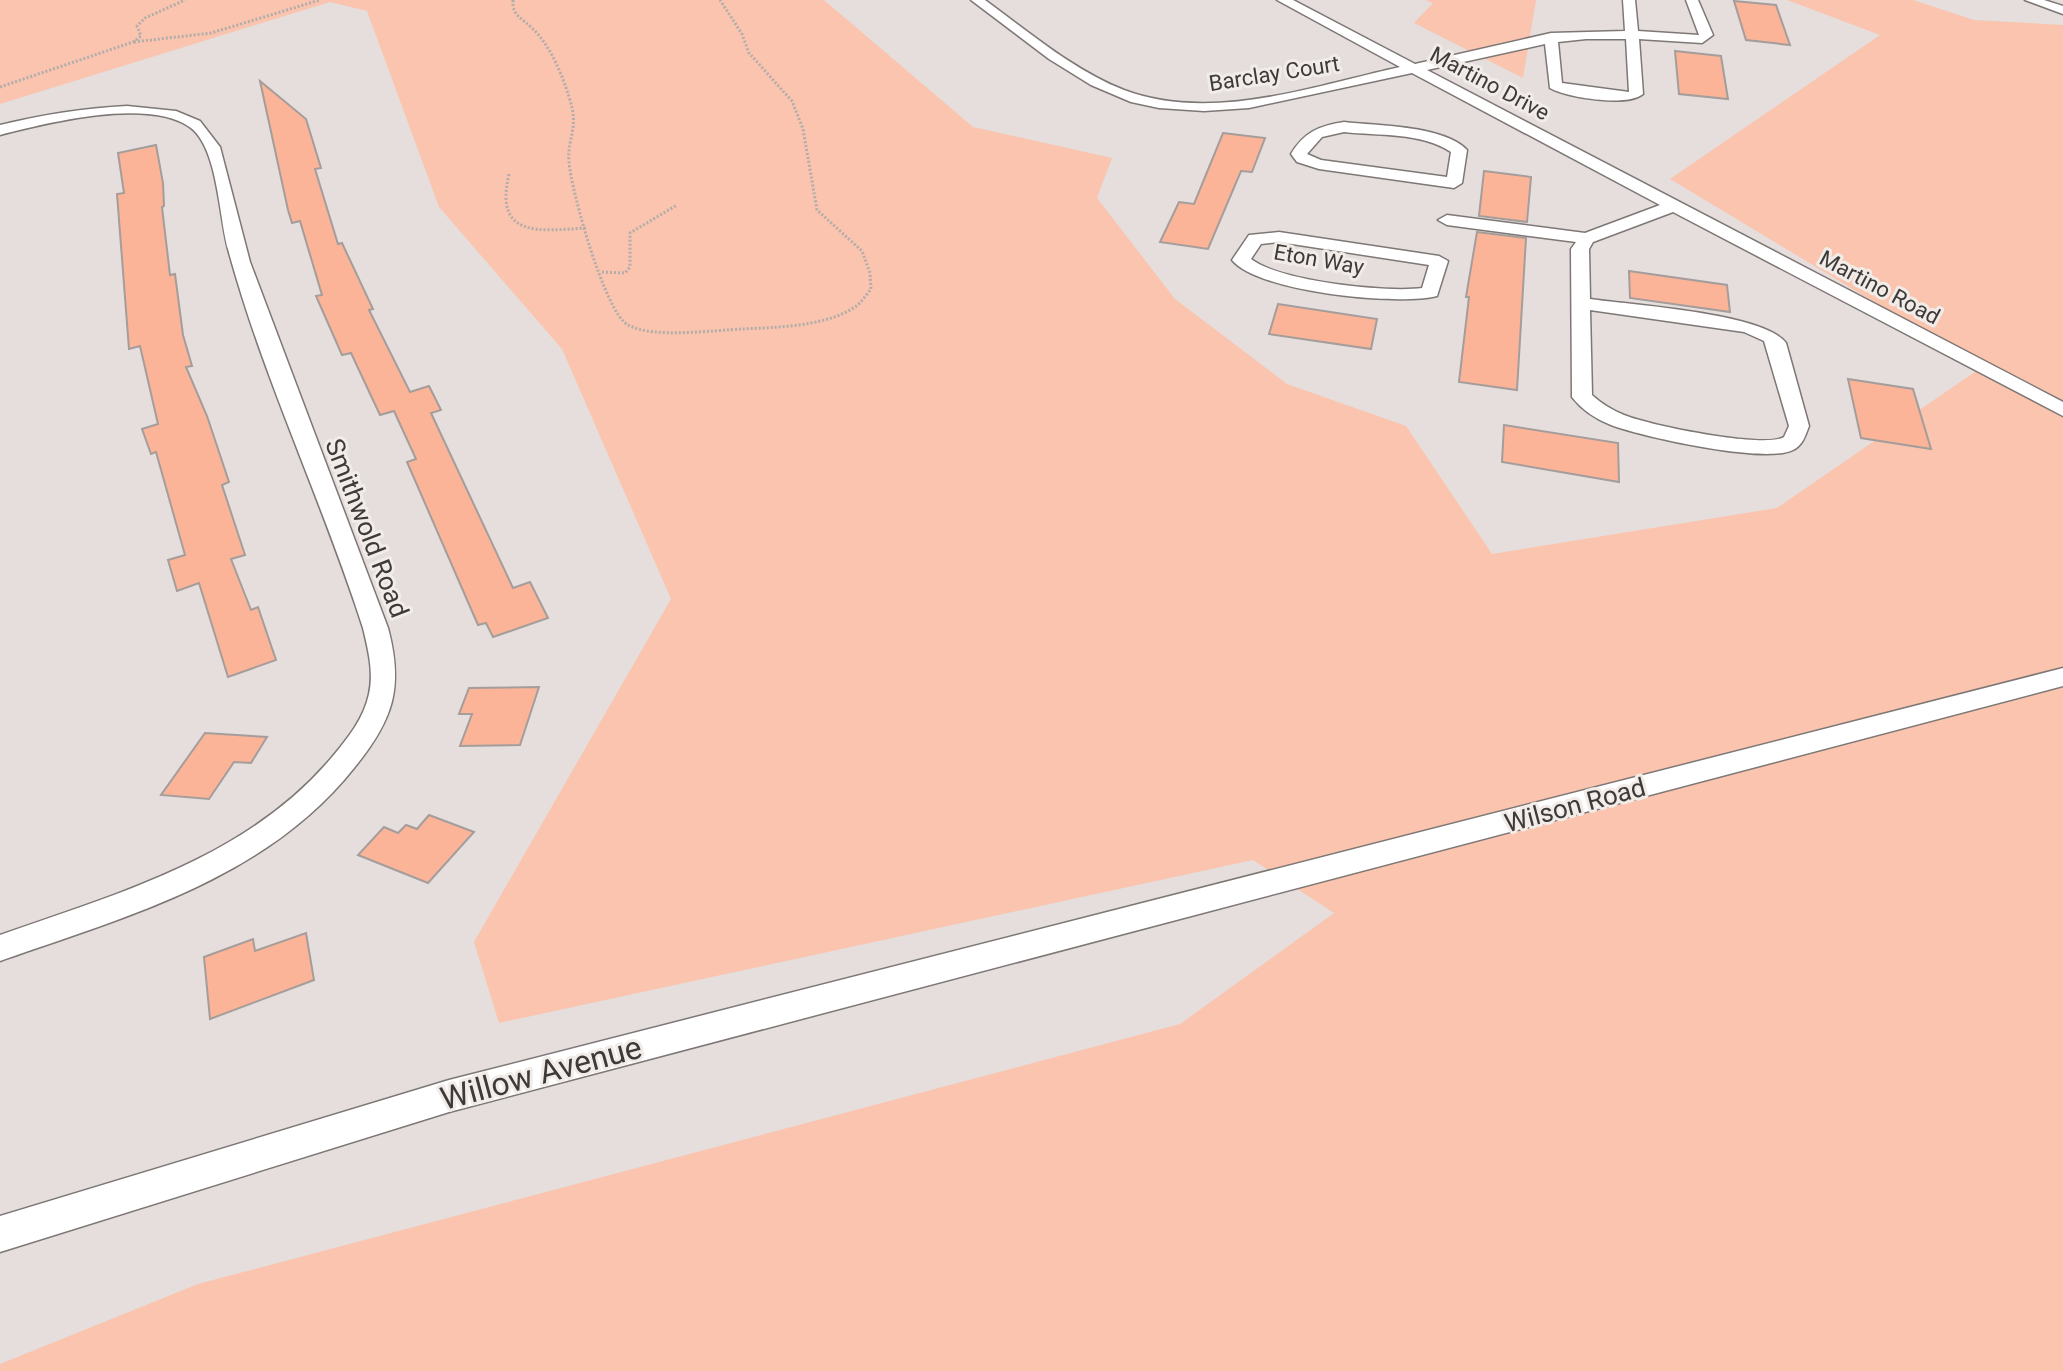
<svg xmlns="http://www.w3.org/2000/svg" width="2063" height="1371" font-family="Roboto,sans-serif">
<style>
.green{fill:#fac4ae}
.building{fill:#fbb497;stroke:#a49d9b;stroke-width:2}
.lines{fill:none;stroke-linecap:round;stroke-linejoin:round}
.street-casing{stroke:#7d7775;stroke-width:3}
.path{stroke:#b2acaa;stroke-width:3;stroke-dasharray:2 2;stroke-linecap:butt}
.street{fill:#fff;fill-rule:evenodd}
.labels{text-anchor:middle;stroke-width:6;stroke-linejoin:round;paint-order:stroke}
.far-street-label{font-size:22px;fill:#3d3a39;stroke:#f2ece9}
.street-label{font-size:26px;fill:#3d3a39;stroke:#f2ece9}
.near-street-label{font-size:32px;fill:#3d3a39;stroke:#f2ece9}
</style>
<rect width="100%" height="100%" fill="#e5dedc"/>
<g class="green">
<polygon points="0,0 824,0 973,127 1112,158 1097,198 1175,299 1287,384 1406,426 1492,554 1777,508 1982,367 1670,179 1880,35 1787,0 1913,0 1974,20 2063,25 2063,1371 0,1371 0,1364 198,1284 1180,1024 1334,913 1253,860 499,1023 474,942 671,599 562,349 439,207 367,11 330,2 0,104"/>
<polygon points="1425,0 1536,0 1523,78 1414,23 1433,3"/>
</g>
<g class="building">
<polygon points="1734,1 1776,5 1790,45 1746,40"/>
<polygon points="1675,51 1721,56 1728,99 1679,94"/>
<polygon points="260,81 306,119 321,168 315,169 338,244 342,243 373,309 369,310 410,392 429,386 441,410 431,413 513,588 530,582 548,618 493,637 486,623 478,625 407,462 416,459 394,411 380,415 351,353 342,355 316,296 322,295 300,221 292,223 288,210"/>
<polygon points="1223,133 1265,138 1252,172 1241,171 1208,249 1160,242 1179,202 1194,204"/>
<polygon points="156,145 163,183 164,206 162,207 170,275 175,274 183,335 192,366 186,367 207,416 229,482 222,485 245,555 231,559 251,610 258,607 276,660 228,677 199,583 177,591 168,560 185,555 156,452 151,454 142,429 158,424 140,346 129,349 117,194 124,193 118,153"/>
<polygon points="1484,171 1531,177 1527,222 1479,216"/>
<polygon points="1477,232 1526,238 1517,390 1459,382 1469,297 1466,297"/>
<polygon points="1629,271 1727,285 1730,312 1630,298"/>
<polygon points="1278,304 1377,319 1371,349 1269,334"/>
<polygon points="1848,379 1913,389 1931,449 1861,438"/>
<polygon points="1504,425 1618,443 1619,482 1502,462"/>
<polygon points="539,687 520,745 460,746 472,714 459,714 469,688"/>
<polygon points="205,733 267,737 251,763 234,762 209,799 161,795"/>
<polygon points="429,815 474,832 428,883 358,855 384,827 398,833 406,825 417,829"/>
<polygon points="306,933 314,980 210,1019 204,957 253,939 255,951"/>
</g>
<g class="lines">
<g class="street-casing">
<g id="street">
<path d="M971,0H985C1029,32 1073,70 1124,90C1211,123 1314,86 1400,67L1277,0H1293L1415,64L1551,33L1625,31L1623,0H1635L1638,31L1699,35L1686,0H1698L1713,35L1702,43L1639,39L1643,94C1627,107 1568,98 1550,88L1545,44L1427,70L2063,402V416L1673,212L1593,242L1589,249L1590,299C1631,305 1764,313 1786,343L1809,426C1805,436 1803,445 1793,450C1765,464 1643,437 1611,425C1596,419 1582,410 1572,397L1571,249L1576,242L1447,225L1438,220L1447,215L1585,233L1660,205L1412,73L1249,108L1204,111L1159,108L1131,102L1091,85L1049,59ZM1586,39H1626L1629,92L1562,83L1558,42ZM1590,310L1744,332L1764,341L1789,426L1784,437C1764,449 1648,425 1624,415C1612,410 1602,404 1592,395Z"/>
<polygon points="2025,0 2044,0 2063,6 2063,14"/>
<path d="M127,106L176,111L200,121L220,147L250,262L388,628C404,688 393,720 354,768C266,879 128,916 0,961V935C120,893 249,857 333,756C348,738 364,718 369,694C374,672 368,649 363,628C322,500 263,378 228,249C219,217 218,149 191,128C149,97 47,123 0,135V125C42,115 84,108 127,106Z"/>
<path d="M1344,122C1377,126 1443,125 1467,150L1462,183L1454,188L1319,169L1297,162L1291,154C1304,132 1319,126 1344,122ZM1344,132C1378,136 1421,132 1451,152L1447,177L1321,160L1307,154L1322,137Z"/>
<path d="M1279,232L1439,256L1448,261L1437,296C1397,306 1258,292 1232,260L1249,235ZM1279,242L1429,265L1422,288C1386,293 1279,281 1251,259L1261,244Z"/>
<polygon points="2063,668 2063,686 449,1112 0,1252 0,1216 449,1080"/>
</g>
</g>
<g class="path">
<path d="M513,0C512,16 522,18 532,28C550,45 562,74 569,97C580,130 567,135 569,162C571,190 605,313 628,325C653,339 714,330 743,329C778,327 824,327 855,307C861,303 866,295 871,289L870,273L862,251L817,210L803,129L792,101L749,53L742,34L720,0"/>
<polyline points="134,42 211,33 320,0"/>
<polyline points="0,87 133,42 141,36 137,26 145,18 185,0"/>
<path d="M509,174C494,238 538,231 586,228"/>
<polyline points="602,272 625,273 630,267 630,233 677,205"/>
</g>
<use href="#street" class="street"/>
</g>
<g class="labels">
<g class="far-street-label">
<text transform="translate(1274 73) rotate(-9)" y="8">Barclay Court</text>
<text transform="translate(1490 83) rotate(28)" y="8">Martino Drive</text>
<text transform="translate(1319 259) rotate(10)" y="8">Eton Way</text>
<text transform="translate(1880 287) rotate(28)" y="8">Martino Road</text>
</g>
<g class="street-label">
<text transform="translate(367 528) rotate(69)" y="9">Smithwold Road</text>
<text transform="translate(1575 805) rotate(-15)" y="9">Wilson Road</text>
</g>
<g class="near-street-label">
<text transform="translate(541 1073) rotate(-15)" y="11">Willow Avenue</text>
</g>
</g>
</svg>
